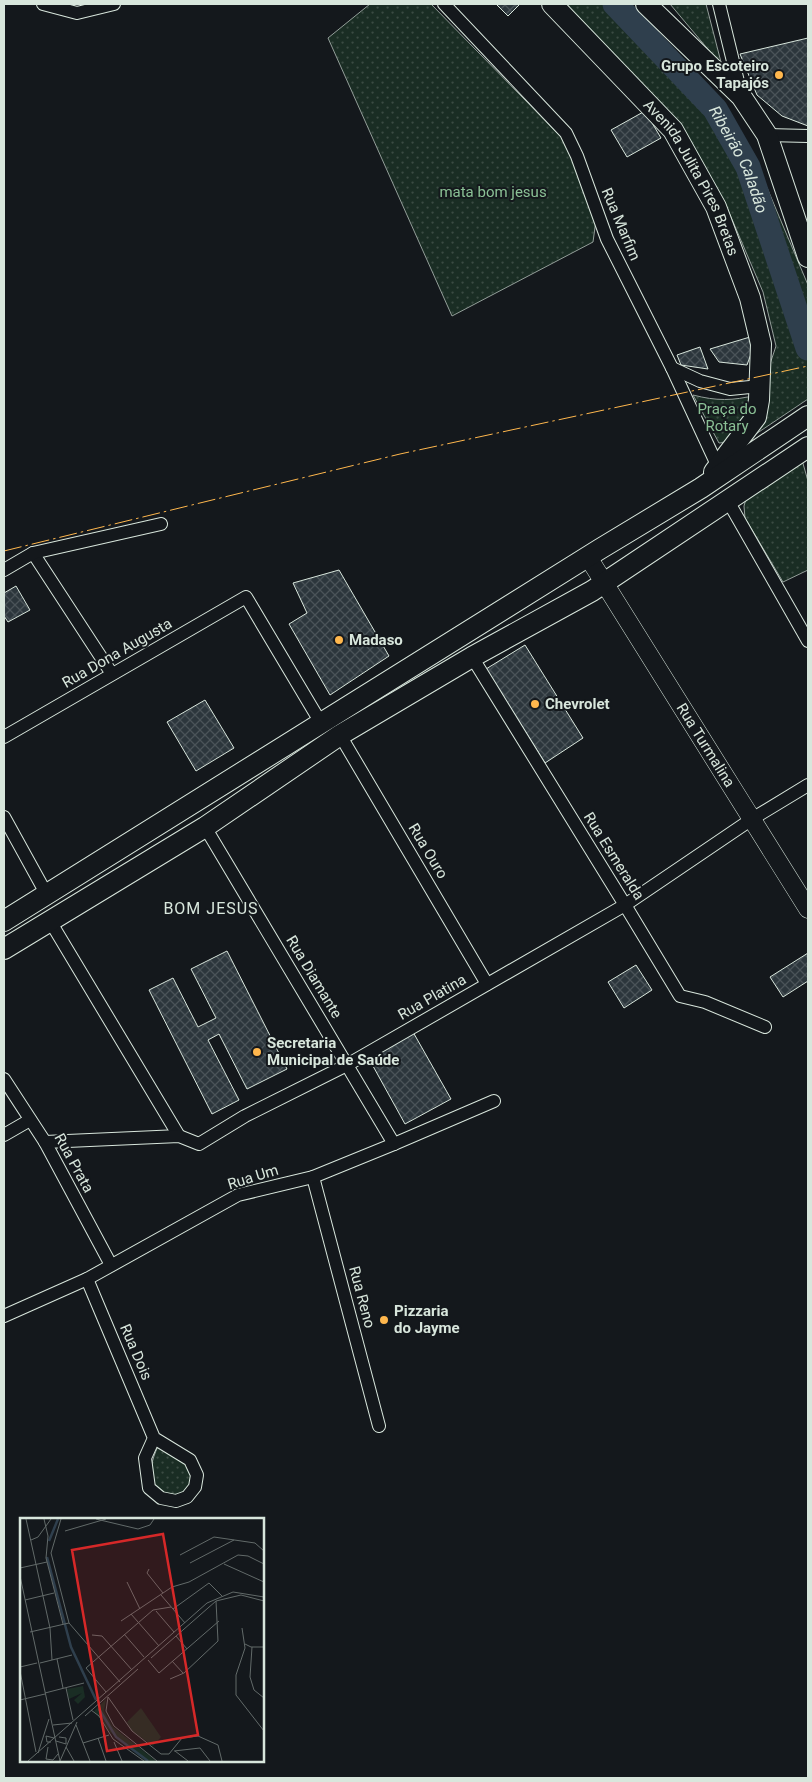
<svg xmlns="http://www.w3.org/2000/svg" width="812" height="1782" font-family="Roboto,sans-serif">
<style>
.park{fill:url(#park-dots);stroke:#939e99}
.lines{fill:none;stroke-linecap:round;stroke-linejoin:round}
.river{stroke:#2f3f4d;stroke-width:25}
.building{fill:url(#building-cross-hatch);stroke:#d8e6dc}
.street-casing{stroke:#d8e6dc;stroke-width:14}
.secondary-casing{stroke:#d8e6dc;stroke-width:19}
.primary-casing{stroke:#d8e6dc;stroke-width:22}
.street{stroke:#14181c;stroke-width:12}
.secondary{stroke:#14181c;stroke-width:18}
.primary{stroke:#14181c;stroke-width:20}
.power{stroke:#ffb74d;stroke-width:1;stroke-dasharray:18 4 2.5 4;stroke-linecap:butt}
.poi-dot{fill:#ffb74d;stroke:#14181c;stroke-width:2}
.labels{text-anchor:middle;stroke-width:4;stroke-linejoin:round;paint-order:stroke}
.poi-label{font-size:15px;font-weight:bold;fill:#d8e6dc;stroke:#14181c;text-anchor:start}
.street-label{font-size:15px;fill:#d8e6dc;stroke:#14181c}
.park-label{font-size:15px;fill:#8ac095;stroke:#14181c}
.water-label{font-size:16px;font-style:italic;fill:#d8e6dc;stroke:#14181c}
.neighbourhood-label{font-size:16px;letter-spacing:1px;fill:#d8e6dc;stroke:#14181c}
.inset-river{fill:none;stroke:#2f3f4d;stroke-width:2.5}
.inset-road{fill:none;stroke:#626a69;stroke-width:1}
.view{fill:#d62828;fill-opacity:0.15;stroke:#d62828;stroke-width:2.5}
.inset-edge{fill:none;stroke:#d8e6dc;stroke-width:2.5}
</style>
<defs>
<pattern id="park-dots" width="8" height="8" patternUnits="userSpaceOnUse" patternTransform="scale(1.25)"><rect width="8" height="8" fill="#1a2d24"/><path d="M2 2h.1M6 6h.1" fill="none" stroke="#3b4b43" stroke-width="1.8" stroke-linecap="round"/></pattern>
<pattern id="building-cross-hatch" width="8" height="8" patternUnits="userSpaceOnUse" patternTransform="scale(1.25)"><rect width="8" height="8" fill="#2c363c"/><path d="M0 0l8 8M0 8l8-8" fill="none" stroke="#4a5358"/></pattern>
</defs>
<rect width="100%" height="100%" fill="#14181c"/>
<g class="park">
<polygon points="370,4 431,4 569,145 596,220 593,242 452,316 328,38"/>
<polygon points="560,4 630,4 723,108 757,164 808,285 808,399 738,446 765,379 776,346 763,292 725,203 681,129"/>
<polygon points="670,4 706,4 722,66"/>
<path d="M693,395C716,401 733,401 756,395L752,411L730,442L719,443Z"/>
<polygon points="802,460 808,481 808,570 783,582 745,518 744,506 746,499"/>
<path d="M158,1446C165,1450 184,1459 188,1465C195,1477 191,1494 176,1496C168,1497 160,1491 154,1488C149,1471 151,1462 158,1446Z"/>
</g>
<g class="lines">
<path class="river" id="s1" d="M615,4L715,109L748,167L808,348"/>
</g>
<g class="building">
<polygon points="496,4 520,4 508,16"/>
<polygon points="808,38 808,126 782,116 757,95 740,54"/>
<polygon points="645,111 661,138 627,157 611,130"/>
<polygon points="750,337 751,354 747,365 719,362 710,349"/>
<polygon points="700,347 708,369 681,365 677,355"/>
<polygon points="339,570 389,656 330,695 289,624 307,613 293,583"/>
<polygon points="16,586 30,610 8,622 4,616 4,593"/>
<polygon points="525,645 583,738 545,763 486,669"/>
<polygon points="205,700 234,748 196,771 167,722"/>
<polygon points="227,951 287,1069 247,1089 219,1034 208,1040 239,1100 212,1114 149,990 173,978 198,1027 216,1018 191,969"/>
<polygon points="808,953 808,981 783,997 770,977"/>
<polygon points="636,965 652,990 624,1008 608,982"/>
<polygon points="413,1032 451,1099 405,1124 368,1057"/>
</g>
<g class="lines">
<g class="street-casing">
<g id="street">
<polyline points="43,4 77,13 114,4"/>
<polyline points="444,4 566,133 577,156 607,239 672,368 718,467 723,466"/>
<polyline points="719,4 741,94"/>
<polyline points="767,135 808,136"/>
<polyline points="672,368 700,381 730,389 760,386"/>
<polyline points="728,501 808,641"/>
<polyline points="33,553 112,674"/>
<polyline points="4,570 33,553 161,524"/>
<polyline points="472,657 625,905 680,996 705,1002 765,1027"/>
<polyline points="340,735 487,984"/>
<polyline points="4,737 246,597 321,723"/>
<polyline points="4,817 47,895"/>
<polyline points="205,827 394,1144"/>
<polyline points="50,921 179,1136"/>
<polyline points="4,1079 45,1142 111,1265"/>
<polyline points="4,1135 30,1120"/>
<polyline points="45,1142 179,1136 199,1144 245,1116 347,1065 625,905 752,819 808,785"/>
<polyline points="313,1177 379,1426"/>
<polyline points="87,1279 154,1438 190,1460 197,1475 195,1487 187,1497 176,1501 161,1498 149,1488 145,1458 154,1438"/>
<polyline points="4,1316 87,1279 238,1195 313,1177 394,1144 494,1101"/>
</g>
</g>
<g class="secondary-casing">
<g id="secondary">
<path id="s2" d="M588,557L808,909"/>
</g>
</g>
<g class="primary-casing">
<g id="primary">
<path id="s3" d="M552,4L673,130L716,207L750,298L761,344L759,400L756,417L714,472"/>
<polyline points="646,4 741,96 767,135 808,257"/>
<polyline points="4,921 600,549 701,488 808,416"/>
<polyline points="4,949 205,827 340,735 472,657 592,591 808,447"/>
</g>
</g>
<use href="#street" class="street"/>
<use href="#secondary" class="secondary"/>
<use href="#primary" class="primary"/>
<polyline class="power" points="4,551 400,454 808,366"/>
</g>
<g class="poi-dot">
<circle cx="779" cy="75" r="5"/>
<circle cx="339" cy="640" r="5"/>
<circle cx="535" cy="704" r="5"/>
<circle cx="257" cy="1052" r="5"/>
<circle cx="384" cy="1320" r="5"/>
</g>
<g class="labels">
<g class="poi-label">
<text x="769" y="71" text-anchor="end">Grupo Escoteiro<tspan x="769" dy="17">Tapajós</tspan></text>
<text x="349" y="645">Madaso</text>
<text x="545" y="709">Chevrolet</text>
<text x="267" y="1048">Secretaria<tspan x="267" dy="17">Municipal de Saúde</tspan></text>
<text x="394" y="1316">Pizzaria<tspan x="394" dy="17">do Jayme</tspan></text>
</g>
<g class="street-label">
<text dy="5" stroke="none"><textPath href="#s3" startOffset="225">Avenida Julita Pires Bretas</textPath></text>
<text transform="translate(621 224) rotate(67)" y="5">Rua Marfim</text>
<text transform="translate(117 653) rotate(-30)" y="5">Rua Dona Augusta</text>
<text dy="5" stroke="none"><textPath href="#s2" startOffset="222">Rua Turmalina</textPath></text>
<text transform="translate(428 851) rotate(59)" y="5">Rua Ouro</text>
<text transform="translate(614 856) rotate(58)" y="5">Rua Esmeralda</text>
<text transform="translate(314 977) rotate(59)" y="5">Rua Diamante</text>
<text transform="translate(432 997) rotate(-30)" y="5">Rua Platina</text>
<text transform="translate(74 1163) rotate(61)" y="5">Rua Prata</text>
<text transform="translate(253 1177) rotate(-17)" y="5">Rua Um</text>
<text transform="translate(362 1297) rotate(75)" y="5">Rua Reno</text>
<text transform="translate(136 1352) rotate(67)" y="5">Rua Dois</text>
</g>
<g class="park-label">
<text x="493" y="197">mata bom jesus</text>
<text x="727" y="414">Praça do<tspan x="727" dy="17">Rotary</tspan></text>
</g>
<g class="water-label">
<text dy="6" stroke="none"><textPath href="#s1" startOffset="201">Ribeirão Caladão</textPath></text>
</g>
<g class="neighbourhood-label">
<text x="211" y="914">BOM JESUS</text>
</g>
</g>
<g transform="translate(20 1518)">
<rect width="244" height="244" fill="#14181c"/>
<path d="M86,181L84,193L93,209L136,243H125L90,214L74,193ZM121,190L141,219L133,228L111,212L107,204Z" fill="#1a2d24"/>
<path d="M63,168L65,179L58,186L54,182L62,175L49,181L47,171Z" fill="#1a2d24"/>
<path class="inset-river" d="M29,23L38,1M27,39L51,129L76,182M79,191L96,219L128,243"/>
<path class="inset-road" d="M6,1L30,110L32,142M24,1L28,18L26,40L43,106M41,1L31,35L49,105M76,1L118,11L130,7L134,1M45,13L86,1M11,22L18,19L31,1M160,37L194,19L235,25L244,33M170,45L214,22M204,46L244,64M0,50L27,44M129,51L127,55L143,75M0,58L40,243M107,64L120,91M141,77L165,105M5,82L34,75M153,91L189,65L202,78M136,93L154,114M111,96L139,128M101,103L152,69L169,64L218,37L228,38L244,46M222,110L225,130L216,157V177L244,213M10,114L49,105L100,164M104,116L124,139M72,117L82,118L112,152M156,118L167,131M225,126L231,129H244M232,129L230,159L234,172L244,180M131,140L196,83L221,77L244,83M37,141L43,170M128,142L139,155L199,103M152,143L163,155M20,145L52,137M0,149L17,145M0,153L16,234M150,161L164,155L198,123L196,83M46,170L53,202M86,174L66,150L133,92L151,89M25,175L64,165M88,179L112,213L141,236H149L162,220L178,218L198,227L202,243M88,179L86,193L94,208L137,243M0,182L25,176M71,192L79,198L93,221L124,243M65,198L118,151M33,207L52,205M56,207L70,243M78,220L86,243M36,223L46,226V220L39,219M31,224H27L26,218L34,220M94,224L102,243M63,225L89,217M28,229L26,241L33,242L38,236M46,229L54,243M154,233L180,230L190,243M155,233L168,243M18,235L29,201M8,243L187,85L213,74L244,79M40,243L57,204"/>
<path class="view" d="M143,16L178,217L87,233L52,32Z"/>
<rect width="244" height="244" class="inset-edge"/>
</g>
<rect width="812" height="1782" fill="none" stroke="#d8e6dc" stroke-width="10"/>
</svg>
